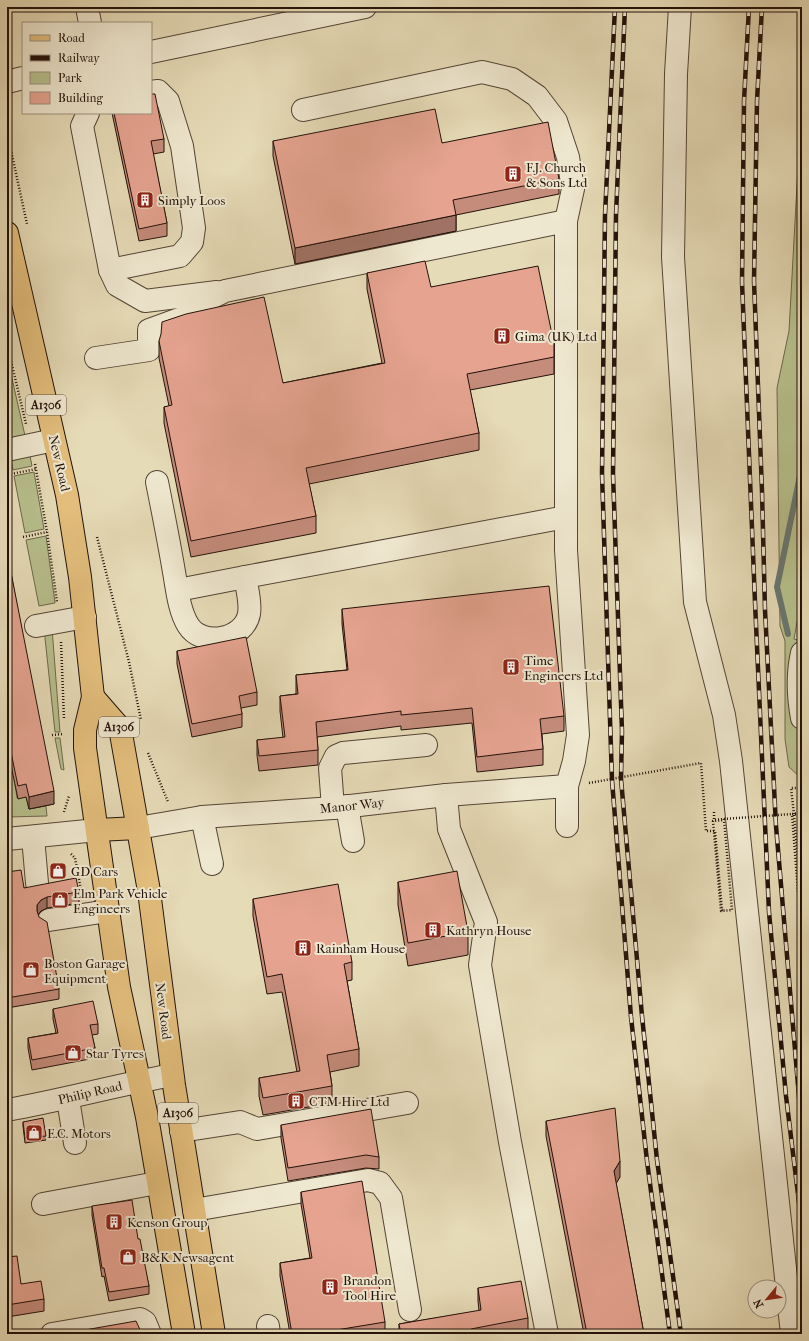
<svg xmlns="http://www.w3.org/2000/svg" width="809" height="1341" font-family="'IM FELL French Canon',serif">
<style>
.green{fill:#b7c08d;stroke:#6d684c}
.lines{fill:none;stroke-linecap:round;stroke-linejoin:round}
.stream{stroke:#697670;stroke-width:6}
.minor-casing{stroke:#544435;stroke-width:24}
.major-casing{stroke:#23110a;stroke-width:24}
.path{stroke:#23110a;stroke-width:2.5;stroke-dasharray:1 2;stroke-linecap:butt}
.minor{stroke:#efe8d0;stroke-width:22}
.major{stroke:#e3be7c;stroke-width:22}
.rail-casing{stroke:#23110a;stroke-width:4.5}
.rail{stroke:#efe8d0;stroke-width:3;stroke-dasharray:9;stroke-linecap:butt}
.path-bridge{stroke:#23110a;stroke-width:2.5;stroke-dasharray:1 2;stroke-linecap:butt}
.wall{fill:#c58c7c;stroke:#23110a}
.shaded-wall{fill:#a07265;stroke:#23110a}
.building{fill:#e5a390;stroke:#23110a}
.labels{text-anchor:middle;stroke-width:4;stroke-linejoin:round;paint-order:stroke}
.shield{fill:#efe8d0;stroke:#605245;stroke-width:1}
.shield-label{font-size:12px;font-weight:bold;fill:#23110a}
.poi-label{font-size:13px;fill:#23110a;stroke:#efe8d0;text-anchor:start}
.street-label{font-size:13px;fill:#23110a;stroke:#efe8d0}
</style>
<rect width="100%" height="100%" fill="#e6dbb7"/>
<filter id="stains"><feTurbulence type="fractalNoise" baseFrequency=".005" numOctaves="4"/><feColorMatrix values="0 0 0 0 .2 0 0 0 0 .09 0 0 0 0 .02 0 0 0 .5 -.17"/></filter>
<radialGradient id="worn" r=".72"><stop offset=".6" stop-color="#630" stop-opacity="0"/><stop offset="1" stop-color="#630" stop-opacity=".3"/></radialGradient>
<g class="green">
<polygon points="802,94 802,595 794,639 802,641 802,779 789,767 785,739 785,641 780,626 777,388 789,331"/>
<polygon points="7,361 8,361 26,440 7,440"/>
<polygon points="29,451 32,466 13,470 10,454"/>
<polygon points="34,472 44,529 25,533 14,476"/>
<polygon points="46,536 55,603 39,606 26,540"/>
<polygon points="52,628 60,732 55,732 45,638 46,629"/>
<polygon points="55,738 60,738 64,770 61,769"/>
<polygon points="7,741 12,771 24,782 15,784 17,798 26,797 29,809 46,806 47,816 7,817"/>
</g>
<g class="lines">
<polyline class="stream" points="788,634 777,587 802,466"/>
<g class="minor-casing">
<g id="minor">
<polyline points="87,7 90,23"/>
<polyline points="680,7 676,74 673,257 695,602 724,715 731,761 792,1334"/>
<polyline points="151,52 365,7"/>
<polyline points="7,82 23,78"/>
<polyline points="303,110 482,72 512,79 537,96 556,121 568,157 573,189 566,221 566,550 578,735 574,761 567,786 567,826"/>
<polyline points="88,113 82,126 110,270 117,285 145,301 217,292"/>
<polyline points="110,270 180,256 192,242 194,228 182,146 168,101 158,91 151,92"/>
<polyline points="96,358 149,350 149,330 182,318 203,302 225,291 566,221"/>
<polyline points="7,450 54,440"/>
<path d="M157,482C163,512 169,542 174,572C177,589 179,610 188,625C202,648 244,640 249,614C251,602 247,589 245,577L566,517"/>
<polyline points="178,590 245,577"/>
<polyline points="36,626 85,617"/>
<path d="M802,653C797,675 798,696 802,718"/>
<polyline points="446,795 449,829 486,922 480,965 510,1142 547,1334"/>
<polyline points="347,806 353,841"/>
<polyline points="333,808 330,768 336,756 343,753 426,745"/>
<polyline points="202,817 212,864"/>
<polyline points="138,828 202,817 333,808 446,795 567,786"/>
<polyline points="33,837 37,883"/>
<polyline points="7,839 97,830"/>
<polyline points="49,920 108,911"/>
<polyline points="68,1099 75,1143"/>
<path d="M7,1110C63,1100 117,1085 172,1075"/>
<polyline points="181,1131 240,1122 257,1129 407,1103"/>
<polyline points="43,1204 157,1183"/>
<polyline points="194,1210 368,1180 380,1183 391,1198 410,1310"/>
<polyline points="268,1326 269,1334"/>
<polyline points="52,1334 140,1319 145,1322 150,1334"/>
</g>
</g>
<g class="major-casing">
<g id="major">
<polyline points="7,233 67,495 80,577 93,697 85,730 85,748 119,987 147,1117 184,1334"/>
<polyline points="93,697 120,728 149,891 174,1085 214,1334"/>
<polyline points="97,830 138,828"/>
</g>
</g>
<g class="path">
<polyline points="7,132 27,224"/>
<polyline points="7,344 26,424"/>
<polyline points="35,464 47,532 57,602"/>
<polyline points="11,474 36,469"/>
<polyline points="23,537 47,532"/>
<polyline points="97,537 129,662 141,720"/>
<polyline points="61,642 64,719"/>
<polyline points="52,735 63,734"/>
<polyline points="148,753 168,802"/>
<polyline points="589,783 701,763 706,831 715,831 722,910 725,910"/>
<polyline points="64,812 69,796"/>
<polyline points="794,814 791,788 802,788 802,790"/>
<polyline points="802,814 794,814 802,906"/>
<polyline points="71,854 75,858 82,895"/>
</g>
<use href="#minor" class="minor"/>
<use href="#major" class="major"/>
<g class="rail-casing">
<g id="rail">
<polyline points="615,7 605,215 602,474 612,780 631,1017 647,1161 670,1334"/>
<polyline points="625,7 616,215 613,474 622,731 621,779 642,1016 657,1160 681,1334"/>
<polyline points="749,7 744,101 742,282 755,602 769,912 786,1096 802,1227"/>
<polyline points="762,7 757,101 754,281 762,491 765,610 776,826 802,1132"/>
</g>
</g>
<use href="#rail" class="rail"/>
<g class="path-bridge">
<polyline points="714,812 714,820 724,819 732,910 721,911 713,821 724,820"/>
<polyline points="802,813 792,814 799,905 802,905"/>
<polyline points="724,819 792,814"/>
</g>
</g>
<g class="wall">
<polygon points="112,113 151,113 164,139 164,152 153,154 167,223 167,236 139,241"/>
<polygon points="273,141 442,143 559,179 559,194 456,215 456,231 295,264 273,156"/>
<polygon points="367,273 431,287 554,344 554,374 470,390 479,433 479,450 309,484 316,516 316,533 191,557 164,423 164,407 169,406 159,358 159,341 283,383 382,363 367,289"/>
<polygon points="7,552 54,804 29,809 26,797 18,799 7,746"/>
<polygon points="342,609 564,716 564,731 542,734 543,749 543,765 477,772 472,723 401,730 401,726 317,737 318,750 318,765 259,771 257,755 257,740 283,738 280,711 280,696 296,694 296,675 347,670 342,624"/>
<polygon points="177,651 257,692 257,705 241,708 242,714 242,727 192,737 177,664"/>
<polygon points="7,872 24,888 79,892 79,903 47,908 41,911 38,915 59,989 59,999 7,1008"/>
<polygon points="398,882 468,932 468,955 408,966 398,905"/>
<polygon points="253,899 352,962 352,980 347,981 359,1049 359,1066 330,1072 332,1086 332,1103 263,1115 259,1096 259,1078 297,1072 282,992 267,994 253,916"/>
<polygon points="53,1009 98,1024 98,1034 92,1035 95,1048 95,1058 32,1070 28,1048 28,1038 56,1033 53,1019"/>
<polygon points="546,1121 620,1177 616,1183 644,1334 584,1334 546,1136"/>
<polygon points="23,1122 46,1136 46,1140 25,1143 23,1126"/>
<polygon points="281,1125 379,1157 379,1169 366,1168 288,1181 281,1138"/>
<polygon points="301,1192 385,1322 385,1334 290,1334 280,1276 280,1263 310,1258 301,1204"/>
<polygon points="92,1206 138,1239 149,1286 149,1294 109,1301 104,1276 102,1277 92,1215"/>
<polygon points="7,1257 21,1284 44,1299 44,1311 7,1317"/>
<polygon points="478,1288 528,1318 528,1331 511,1334 399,1334 399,1324 479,1311 478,1301"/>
</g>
<g class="shaded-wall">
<polygon points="456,215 456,231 295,264 295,248"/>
<polygon points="54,791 54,804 29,809 29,797"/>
<polygon points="47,897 47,908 41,911 37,916 37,905 41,900"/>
<polygon points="620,1161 620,1177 614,1187 614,1171"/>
</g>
<g class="building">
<polygon points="151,94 155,94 164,139 151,141 167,223 139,229 114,113 151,113"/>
<polygon points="435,109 442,143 548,122 559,179 453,200 456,215 295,248 273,141"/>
<polygon points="425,261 431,287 538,266 554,344 554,357 467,374 479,433 306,468 316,516 191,541 164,407 172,405 159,341 161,334 162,322 186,314 264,297 283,383 385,363 367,273"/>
<polygon points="7,552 54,791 29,797 26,784 18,786 7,733"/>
<polygon points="549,586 564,716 540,719 543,749 477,757 472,708 401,715 401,711 316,722 318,750 259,756 257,740 285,737 280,696 298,694 296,675 348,670 342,609"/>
<polygon points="246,637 257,692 239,696 242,714 192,724 177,651"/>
<polygon points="21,870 24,888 76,878 79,892 47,897 41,900 37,905 37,911 39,917 47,922 59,989 7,998 7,872"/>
<polygon points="457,871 468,932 408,943 398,882"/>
<polygon points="338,884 352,962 344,964 359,1049 327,1055 332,1086 263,1098 259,1078 300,1071 282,974 267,977 253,899"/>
<polygon points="93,1001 98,1024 90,1025 95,1048 32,1060 28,1038 58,1033 53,1009"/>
<polygon points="615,1108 620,1161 614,1171 644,1334 587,1334 546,1121"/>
<polygon points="371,1109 379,1157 366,1155 288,1168 281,1125"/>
<polygon points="43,1118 46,1136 25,1138 23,1122"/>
<polygon points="362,1181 385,1322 312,1334 292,1334 280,1263 312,1258 301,1192"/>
<polygon points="132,1200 138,1239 140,1239 149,1286 109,1292 104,1268 102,1268 92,1206"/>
<polygon points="17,1256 21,1284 41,1281 44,1299 7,1305 7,1257"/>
<polygon points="521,1281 528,1318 471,1329 472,1334 401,1334 399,1324 481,1310 478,1288"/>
<polygon points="136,1321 142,1334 62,1334"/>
<polygon points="43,1331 47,1334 27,1334"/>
</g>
<defs>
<g id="building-square" transform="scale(0.9)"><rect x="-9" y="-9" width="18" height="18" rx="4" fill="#8f2418" stroke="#efe8d0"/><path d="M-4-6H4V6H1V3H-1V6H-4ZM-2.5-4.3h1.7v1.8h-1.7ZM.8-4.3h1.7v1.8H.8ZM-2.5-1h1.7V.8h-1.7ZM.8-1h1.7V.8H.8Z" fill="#fff"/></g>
<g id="shop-square" transform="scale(0.9)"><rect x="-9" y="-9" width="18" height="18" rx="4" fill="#8f2418" stroke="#efe8d0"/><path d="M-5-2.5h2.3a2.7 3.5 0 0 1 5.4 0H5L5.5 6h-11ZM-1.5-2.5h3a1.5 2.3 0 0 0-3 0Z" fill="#fff"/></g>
</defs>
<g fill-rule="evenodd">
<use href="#building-square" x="513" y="174"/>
<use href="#building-square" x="145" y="200"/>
<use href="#building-square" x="502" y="336"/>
<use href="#building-square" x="511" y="667"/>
<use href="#shop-square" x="58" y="871"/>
<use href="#shop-square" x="60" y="900"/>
<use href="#building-square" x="433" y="930"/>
<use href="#building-square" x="303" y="948"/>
<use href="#shop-square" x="31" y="970"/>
<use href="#shop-square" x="73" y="1053"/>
<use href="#building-square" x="296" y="1101"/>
<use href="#shop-square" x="34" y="1133"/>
<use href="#building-square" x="114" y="1222"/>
<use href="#shop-square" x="128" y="1257"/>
<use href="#building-square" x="330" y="1287"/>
</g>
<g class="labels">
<g class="shield">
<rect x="26" y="395" width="40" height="20" rx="3"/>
<rect x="99" y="717" width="40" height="20" rx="3"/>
<rect x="158" y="1103" width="40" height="20" rx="3"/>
</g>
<g class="shield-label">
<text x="46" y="409">A1306</text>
<text x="119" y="731">A1306</text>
<text x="178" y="1117">A1306</text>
</g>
<g class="poi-label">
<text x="526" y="172">F.J. Church<tspan x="526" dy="15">&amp; Sons Ltd</tspan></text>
<text x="158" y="205">Simply Loos</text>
<text x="515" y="341">Gima (UK) Ltd</text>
<text x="524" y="665">Time<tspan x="524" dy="15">Engineers Ltd</tspan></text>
<text x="71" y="876">GD Cars</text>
<text x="73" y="898">Elm Park Vehicle<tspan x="73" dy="15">Engineers</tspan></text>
<text x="446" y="935">Kathryn House</text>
<text x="316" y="953">Rainham House</text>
<text x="44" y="968">Boston Garage<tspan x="44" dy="15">Equipment</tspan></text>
<text x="86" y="1058">Star Tyres</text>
<text x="309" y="1106">CTM Hire Ltd</text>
<text x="47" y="1138">E.C. Motors</text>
<text x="127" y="1227">Kenson Group</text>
<text x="141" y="1262">B&amp;K Newsagent</text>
<text x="343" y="1285">Brandon<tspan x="343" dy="15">Tool Hire</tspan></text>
</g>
<g class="street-label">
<text transform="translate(60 463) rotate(77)" y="5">New Road</text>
<text transform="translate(352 805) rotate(-6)" y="5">Manor Way</text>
<text transform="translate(164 1011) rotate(83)" y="5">New Road</text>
<text transform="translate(90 1092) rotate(-13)" y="5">Philip Road</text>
</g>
</g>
<rect width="809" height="1341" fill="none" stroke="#e6dbb7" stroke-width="24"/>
<rect x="8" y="8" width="793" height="1325" fill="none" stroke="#23110a" stroke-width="2"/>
<rect x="12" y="12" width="785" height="1317" fill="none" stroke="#23110a"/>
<rect x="22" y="22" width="130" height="92" fill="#efe8d0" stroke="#9d9281"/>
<rect x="30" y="35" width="20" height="6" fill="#e3be7c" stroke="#9d9281"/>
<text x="58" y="42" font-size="12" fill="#23110a">Road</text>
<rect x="30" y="55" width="20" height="6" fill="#23110a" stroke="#9d9281"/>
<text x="58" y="62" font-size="12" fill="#23110a">Railway</text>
<rect x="30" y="72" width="20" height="12" fill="#b7c08d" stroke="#9d9281"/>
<text x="58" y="82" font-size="12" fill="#23110a">Park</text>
<rect x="30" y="92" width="20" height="12" fill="#e5a390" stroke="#9d9281"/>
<text x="58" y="102" font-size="12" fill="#23110a">Building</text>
<g transform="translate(767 1299) rotate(241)"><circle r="19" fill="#efe8d0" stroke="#9d9281"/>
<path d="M0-3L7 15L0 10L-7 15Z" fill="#8f2418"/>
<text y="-6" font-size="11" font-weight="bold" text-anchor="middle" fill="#23110a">N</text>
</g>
<rect width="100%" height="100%" filter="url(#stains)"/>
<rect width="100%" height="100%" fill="url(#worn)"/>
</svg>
